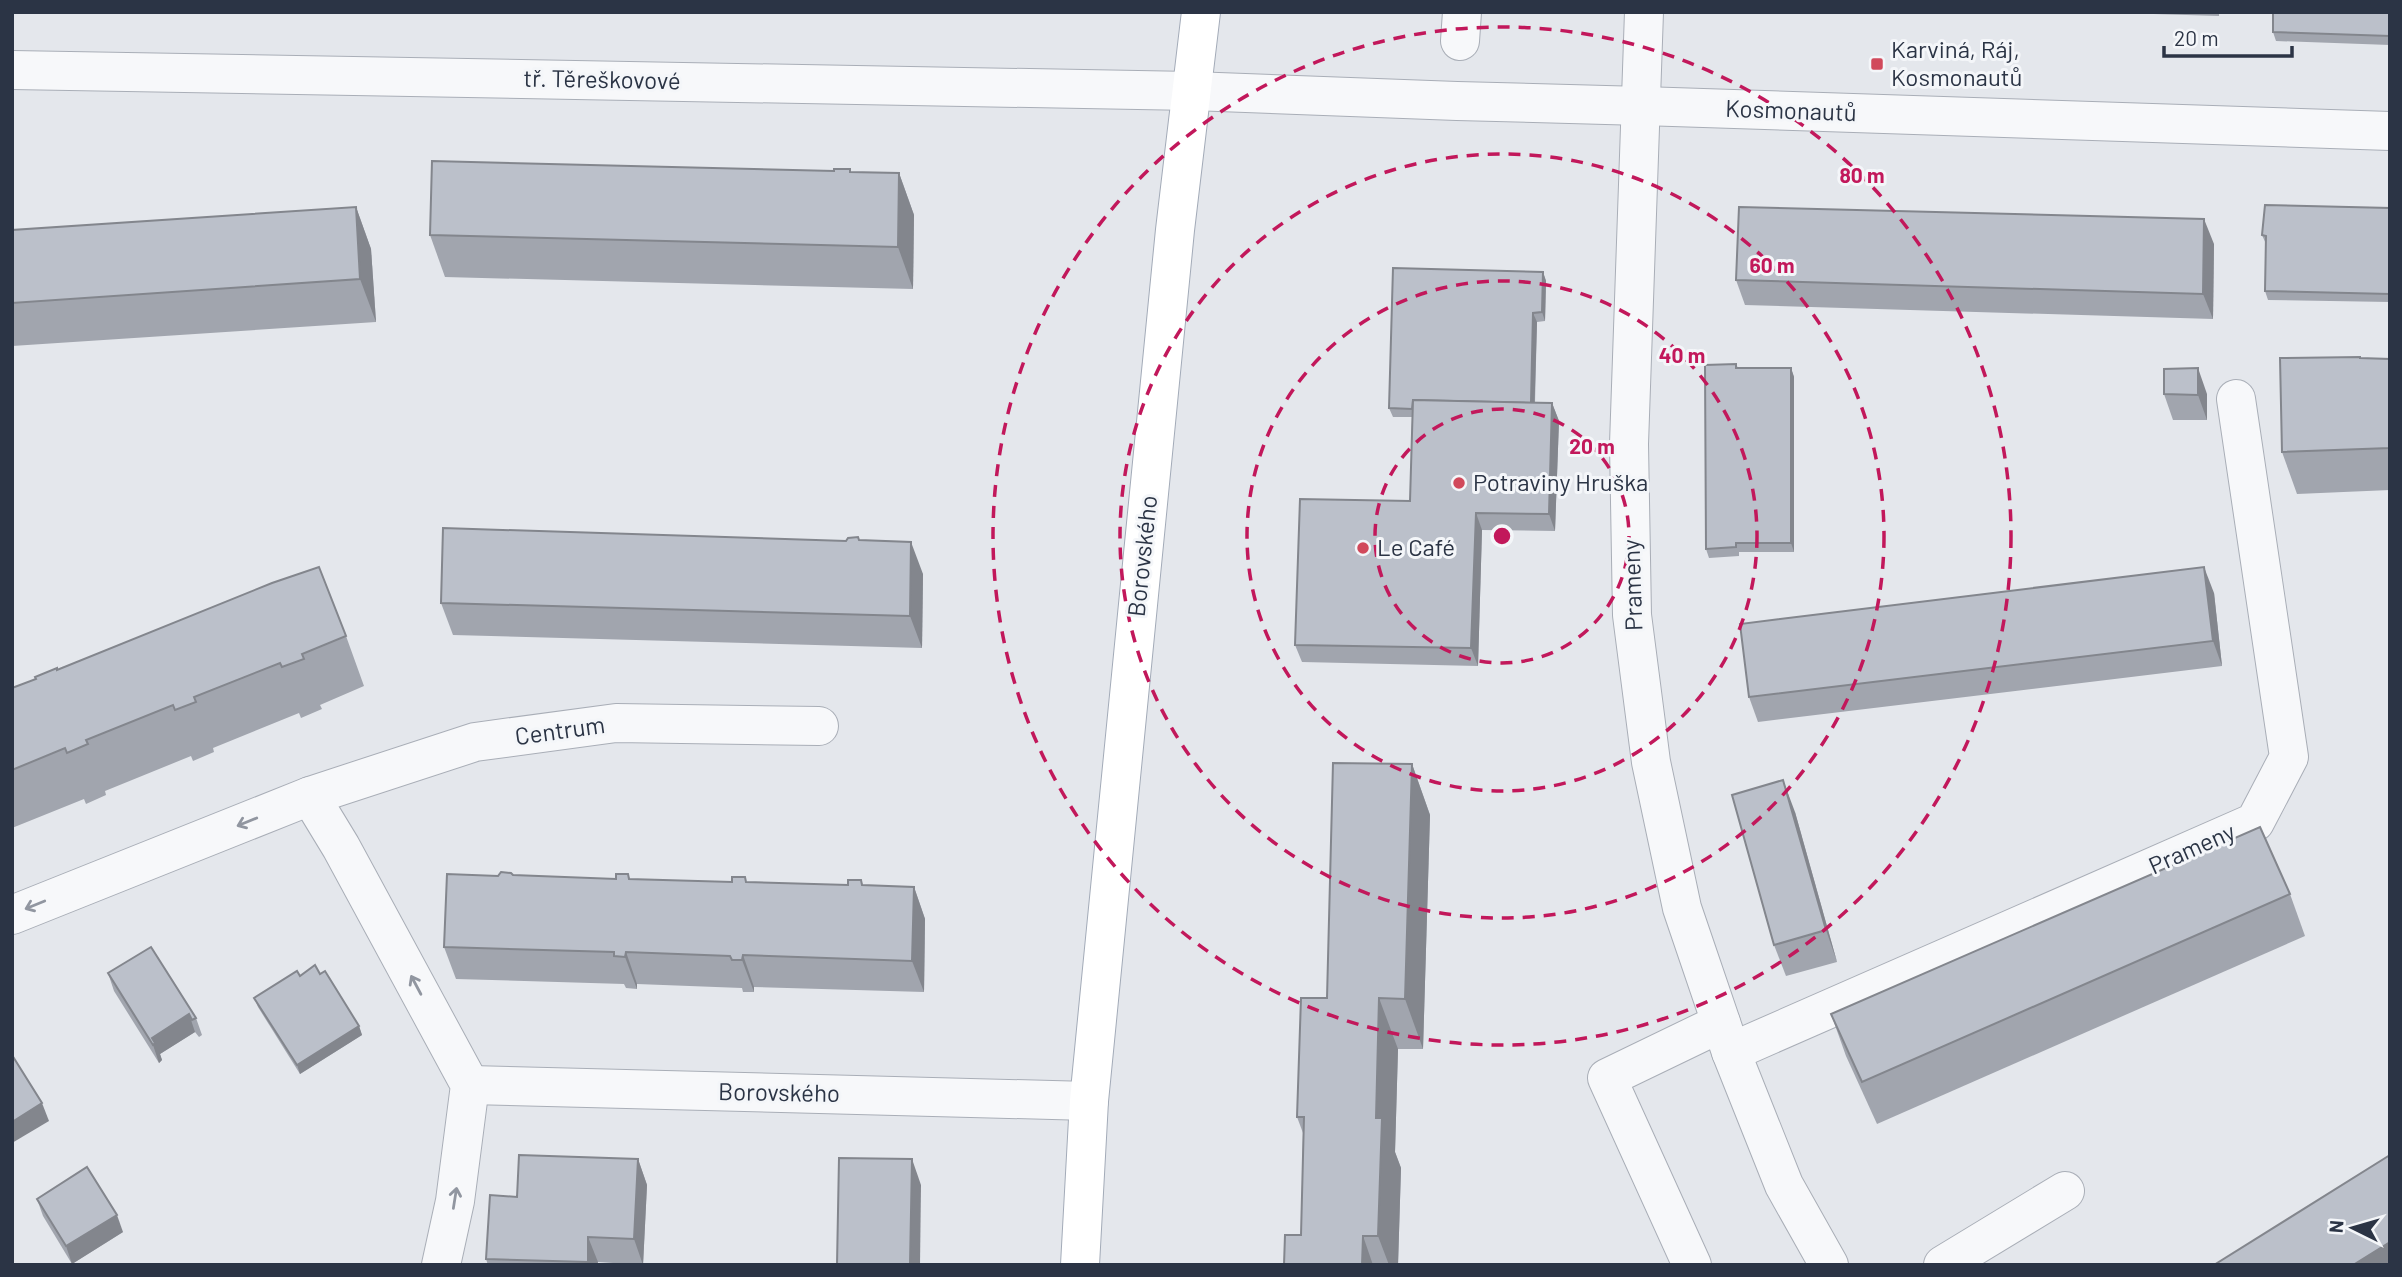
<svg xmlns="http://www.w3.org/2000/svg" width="2402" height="1277" font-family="Barlow,sans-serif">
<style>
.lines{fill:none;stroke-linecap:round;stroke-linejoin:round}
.minor-casing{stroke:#a9aeb7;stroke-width:40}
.major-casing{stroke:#a3abb8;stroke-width:40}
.minor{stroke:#f7f8fa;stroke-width:38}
.major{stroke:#fff;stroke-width:38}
.wall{fill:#a1a5ae}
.shaded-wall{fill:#83868d}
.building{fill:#bbc0ca;stroke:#83868d;stroke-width:2}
.oneway{stroke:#9196a0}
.ring{fill:none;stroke:#c2185b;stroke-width:3.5;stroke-dasharray:12 9}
.poi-dot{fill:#d1495b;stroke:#f4f6f9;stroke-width:2.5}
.labels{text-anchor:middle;stroke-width:6;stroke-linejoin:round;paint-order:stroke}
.poi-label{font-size:24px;fill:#2b3445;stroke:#f4f6f9;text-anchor:start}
.street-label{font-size:24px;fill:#2b3445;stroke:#f4f6f9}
.centre{fill:#c2185b;stroke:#f4f6f9;stroke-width:3.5}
.ring-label{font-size:21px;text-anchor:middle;font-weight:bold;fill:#c2185b;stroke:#f4f6f9;stroke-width:6;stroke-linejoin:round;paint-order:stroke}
</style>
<rect width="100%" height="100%" fill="#e4e7ec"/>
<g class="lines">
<g class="minor-casing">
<g id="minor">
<polyline points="1644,12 1629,444 1632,615 1651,762 1682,908 1731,1052 1784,1185 1829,1265"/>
<polyline points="1460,41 1462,12"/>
<polyline points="12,70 1192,91 1457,101 1642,106 2390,131"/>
<polyline points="310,796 341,847 470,1085 455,1201 441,1265"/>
<polyline points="12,915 310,796 475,742 616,723 819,726"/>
<polyline points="1731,1052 2255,822 2289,757 2236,399"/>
<polyline points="470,1085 1089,1101"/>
<polyline points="1692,1265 1607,1078 1721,1023"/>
<polyline points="1943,1265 2065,1191"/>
</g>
</g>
<g class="major-casing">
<polyline id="major" points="1080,1265 1089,1101 1175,230 1201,12"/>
</g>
<use href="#minor" class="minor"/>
<use href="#major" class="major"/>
</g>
<g class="wall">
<polygon points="2088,12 2219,12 2219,16"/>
<polygon points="2390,12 2390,45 2276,41 2273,32"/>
<polygon points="851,172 899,173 914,215 913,289 445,277 430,235"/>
<polygon points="356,207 371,249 376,322 12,346 12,230"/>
<polygon points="2390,208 2390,302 2268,300 2265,291 2266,244 2262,235"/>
<polygon points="2214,244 2213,319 1745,305 1736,280"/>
<polygon points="1543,272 1546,281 1545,321 1537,322 1535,403 1552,403 1559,421 1555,531 1482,530 1478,666 1302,662 1295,645 1410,501 1412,417 1393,417 1389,408"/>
<polygon points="2360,357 2361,358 2390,359 2390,490 2297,494 2282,452"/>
<polygon points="1736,364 1738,368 1791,368 1794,377 1794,552 1739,552 1739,556 1709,558 1706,549"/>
<polygon points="2164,394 2207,394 2207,420 2173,420"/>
<polygon points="859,540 923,574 922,648 453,635 441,603 846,541"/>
<polygon points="2214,593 2222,666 1758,722 1749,697"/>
<polygon points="346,636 364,686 320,705 322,709 301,718 299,713 213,748 214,752 193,761 191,756 105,791 106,795 86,804 84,799 12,828 12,688 58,670"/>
<polygon points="1412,764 1430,815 1423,1049 1398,1049 1395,1152 1401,1168 1398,1265 1284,1265 1301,1235 1303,1133 1297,1117 1327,998"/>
<polygon points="1795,812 1837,962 1786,976 1774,945"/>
<polygon points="628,874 630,879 848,885 861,880 863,885 914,887 925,919 924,992 754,987 754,992 743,992 742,988 637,984 637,989 626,988 624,984 456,979 444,947 498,876 513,875 616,879"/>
<polygon points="2290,894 2305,936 1877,1124 1846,1056 1831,1014"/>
<polygon points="108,973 196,1018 202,1035 199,1037 195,1032 160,1054 162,1060 159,1063 114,991"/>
<polygon points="320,974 359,1026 362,1035 300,1074 258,1007 254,998 300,976"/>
<polygon points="638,1159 647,1185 643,1265 598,1262 597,1265 488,1265 486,1259 517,1197"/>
<polygon points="37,1199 123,1232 72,1264 43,1216"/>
</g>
<g class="shaded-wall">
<polygon points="899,173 914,215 913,289 898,247"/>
<polygon points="356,207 371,249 376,322 360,279"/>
<polygon points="2204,219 2214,244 2213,319 2203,294"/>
<polygon points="1543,272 1546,281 1545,321 1542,312"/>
<polygon points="1533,313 1537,322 1534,421 1531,412"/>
<polygon points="1791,368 1794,377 1794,552 1791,543"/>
<polygon points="2198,368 2207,394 2207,420 2198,395"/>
<polygon points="1552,403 1559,421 1555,531 1549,514"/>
<polygon points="1476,513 1482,530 1478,666 1471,648"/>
<polygon points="911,542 923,574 922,648 910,616"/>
<polygon points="2204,567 2214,593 2222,666 2213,641"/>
<polygon points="1412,764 1430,815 1423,1049 1405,999"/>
<polygon points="1783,780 1795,812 1837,962 1826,930"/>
<polygon points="914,887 925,919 924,992 912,961"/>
<polygon points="626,952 637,984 637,989 625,957"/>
<polygon points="743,955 754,987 754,992 742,960"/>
<polygon points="1379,998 1398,1049 1395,1152 1401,1168 1398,1265 1389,1265 1378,1236 1376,1118"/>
<polygon points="189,1014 195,1032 160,1054 162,1060 159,1063 153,1045 152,1038"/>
<polygon points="359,1026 362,1035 300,1074 297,1065"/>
<polygon points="42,1103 49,1121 12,1143 12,1122"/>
<polygon points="638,1159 647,1185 643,1265 634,1239"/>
<polygon points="912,1159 921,1185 920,1265 910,1265"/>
<polygon points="117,1215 123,1232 72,1264 66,1246"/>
<polygon points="1363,1236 1373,1265 1362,1265"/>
<polygon points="588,1237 598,1262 597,1265 588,1265"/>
<polygon points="2390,1242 2390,1265 2353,1265"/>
</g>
<g class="building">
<polygon points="2273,12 2390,12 2390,36 2273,32"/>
<polygon points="432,161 834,171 834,169 850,169 850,172 899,173 898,247 430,235"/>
<polygon points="2265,205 2390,208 2390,294 2265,291 2266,236 2262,235"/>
<polygon points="356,207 360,279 12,303 12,230"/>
<polygon points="1739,207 2204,219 2203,294 1736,280"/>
<polygon points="1393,268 1543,272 1542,312 1533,313 1531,403 1413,400 1412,409 1389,408"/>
<polygon points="2360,357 2360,358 2390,359 2390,448 2282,452 2280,358"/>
<polygon points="1736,364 1736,368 1791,368 1791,543 1736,543 1736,547 1706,549 1705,365"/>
<polygon points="2198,368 2198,395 2164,394 2164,369"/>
<polygon points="1413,400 1552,403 1549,514 1476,513 1471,648 1295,645 1300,499 1410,501"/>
<polygon points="443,528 846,541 848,538 858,537 859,540 911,542 910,616 441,603"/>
<polygon points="319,567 346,636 302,654 304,659 282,667 280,663 194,697 196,702 175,710 173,705 86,740 88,744 67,753 65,748 12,770 12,688 36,679 35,677 57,668 57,670 272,583"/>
<polygon points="2204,567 2213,641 1749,697 1740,624"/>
<polygon points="1333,763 1412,764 1405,999 1379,998 1376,1118 1382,1118 1378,1236 1363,1236 1362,1265 1284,1265 1285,1235 1301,1235 1304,1117 1297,1117 1301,998 1327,998"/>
<polygon points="1783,780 1826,930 1774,945 1732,795"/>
<polygon points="2260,827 2290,894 1862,1082 1831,1014"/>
<polygon points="501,872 511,873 513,875 616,879 616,874 628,874 629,879 732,882 732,877 745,877 746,882 848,885 848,880 861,880 862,885 914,887 912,961 743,955 742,960 732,960 730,956 626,952 625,957 614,956 614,952 444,947 447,874 498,876"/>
<polygon points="151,947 196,1018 192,1020 189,1014 152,1038 155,1043 153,1045 108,973"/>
<polygon points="315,965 320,974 325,971 359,1026 297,1065 254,998 297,971 300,976"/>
<polygon points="12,1055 42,1103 12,1122"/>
<polygon points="519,1155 638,1159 634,1239 588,1237 588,1262 486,1259 490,1195 517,1197"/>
<polygon points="2390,1155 2390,1242 2353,1265 2214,1265"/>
<polygon points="839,1158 912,1159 910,1265 837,1265"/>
<polygon points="87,1167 117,1215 66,1246 37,1199"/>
</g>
<defs><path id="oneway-shaft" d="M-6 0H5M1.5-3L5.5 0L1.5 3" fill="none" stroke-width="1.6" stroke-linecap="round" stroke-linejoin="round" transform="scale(1.75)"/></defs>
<g class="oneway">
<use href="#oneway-shaft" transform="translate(247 822) rotate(158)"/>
<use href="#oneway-shaft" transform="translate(35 905) rotate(158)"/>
<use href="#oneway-shaft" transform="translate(416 985) rotate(-118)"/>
<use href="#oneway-shaft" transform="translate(455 1198) rotate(-81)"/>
</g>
<g class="ring">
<circle cx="1502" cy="536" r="127"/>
<circle cx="1502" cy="536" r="255"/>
<circle cx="1502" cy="536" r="382"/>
<circle cx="1502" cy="536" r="509"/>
</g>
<g class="poi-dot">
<rect x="1870" y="57" width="14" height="14" rx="3.5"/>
<circle cx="1459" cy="483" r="7"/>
<circle cx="1363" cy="548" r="7"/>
</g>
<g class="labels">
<g class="poi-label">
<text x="1891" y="58">Karviná, Ráj,<tspan x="1891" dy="28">Kosmonautů</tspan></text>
<text x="1473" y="491">Potraviny Hruška</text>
<text x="1377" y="556">Le Café</text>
</g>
<g class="street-label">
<text transform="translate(602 80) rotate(1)" y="8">tř. Těreškovové</text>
<text transform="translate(1791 111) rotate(2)" y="8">Kosmonautů</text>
<text transform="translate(1143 556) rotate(-84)" y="8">Borovského</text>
<text transform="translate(1633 585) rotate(-92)" y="8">Prameny</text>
<text transform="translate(560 731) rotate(-8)" y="8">Centrum</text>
<text transform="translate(2192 849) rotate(-24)" y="8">Prameny</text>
<text transform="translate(779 1093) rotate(1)" y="8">Borovského</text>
</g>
</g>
<circle cx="1502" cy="536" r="10" class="centre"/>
<g class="ring-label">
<text x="1862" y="183">80 m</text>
<text x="1772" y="273">60 m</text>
<text x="1682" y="363">40 m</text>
<text x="1592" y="454">20 m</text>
</g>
<rect width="2402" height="1277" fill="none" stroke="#2b3445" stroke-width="28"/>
<g transform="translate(2353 1228) rotate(275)" stroke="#f4f6f9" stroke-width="5" paint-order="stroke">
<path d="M0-5L12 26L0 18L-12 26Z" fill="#2b3445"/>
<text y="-10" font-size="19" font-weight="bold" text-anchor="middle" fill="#2b3445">N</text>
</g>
<path d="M2164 46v10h128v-10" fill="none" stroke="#2b3445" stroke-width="3.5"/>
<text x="2174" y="46" font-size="21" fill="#2b3445" stroke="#f4f6f9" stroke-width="5" paint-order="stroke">20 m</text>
</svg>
